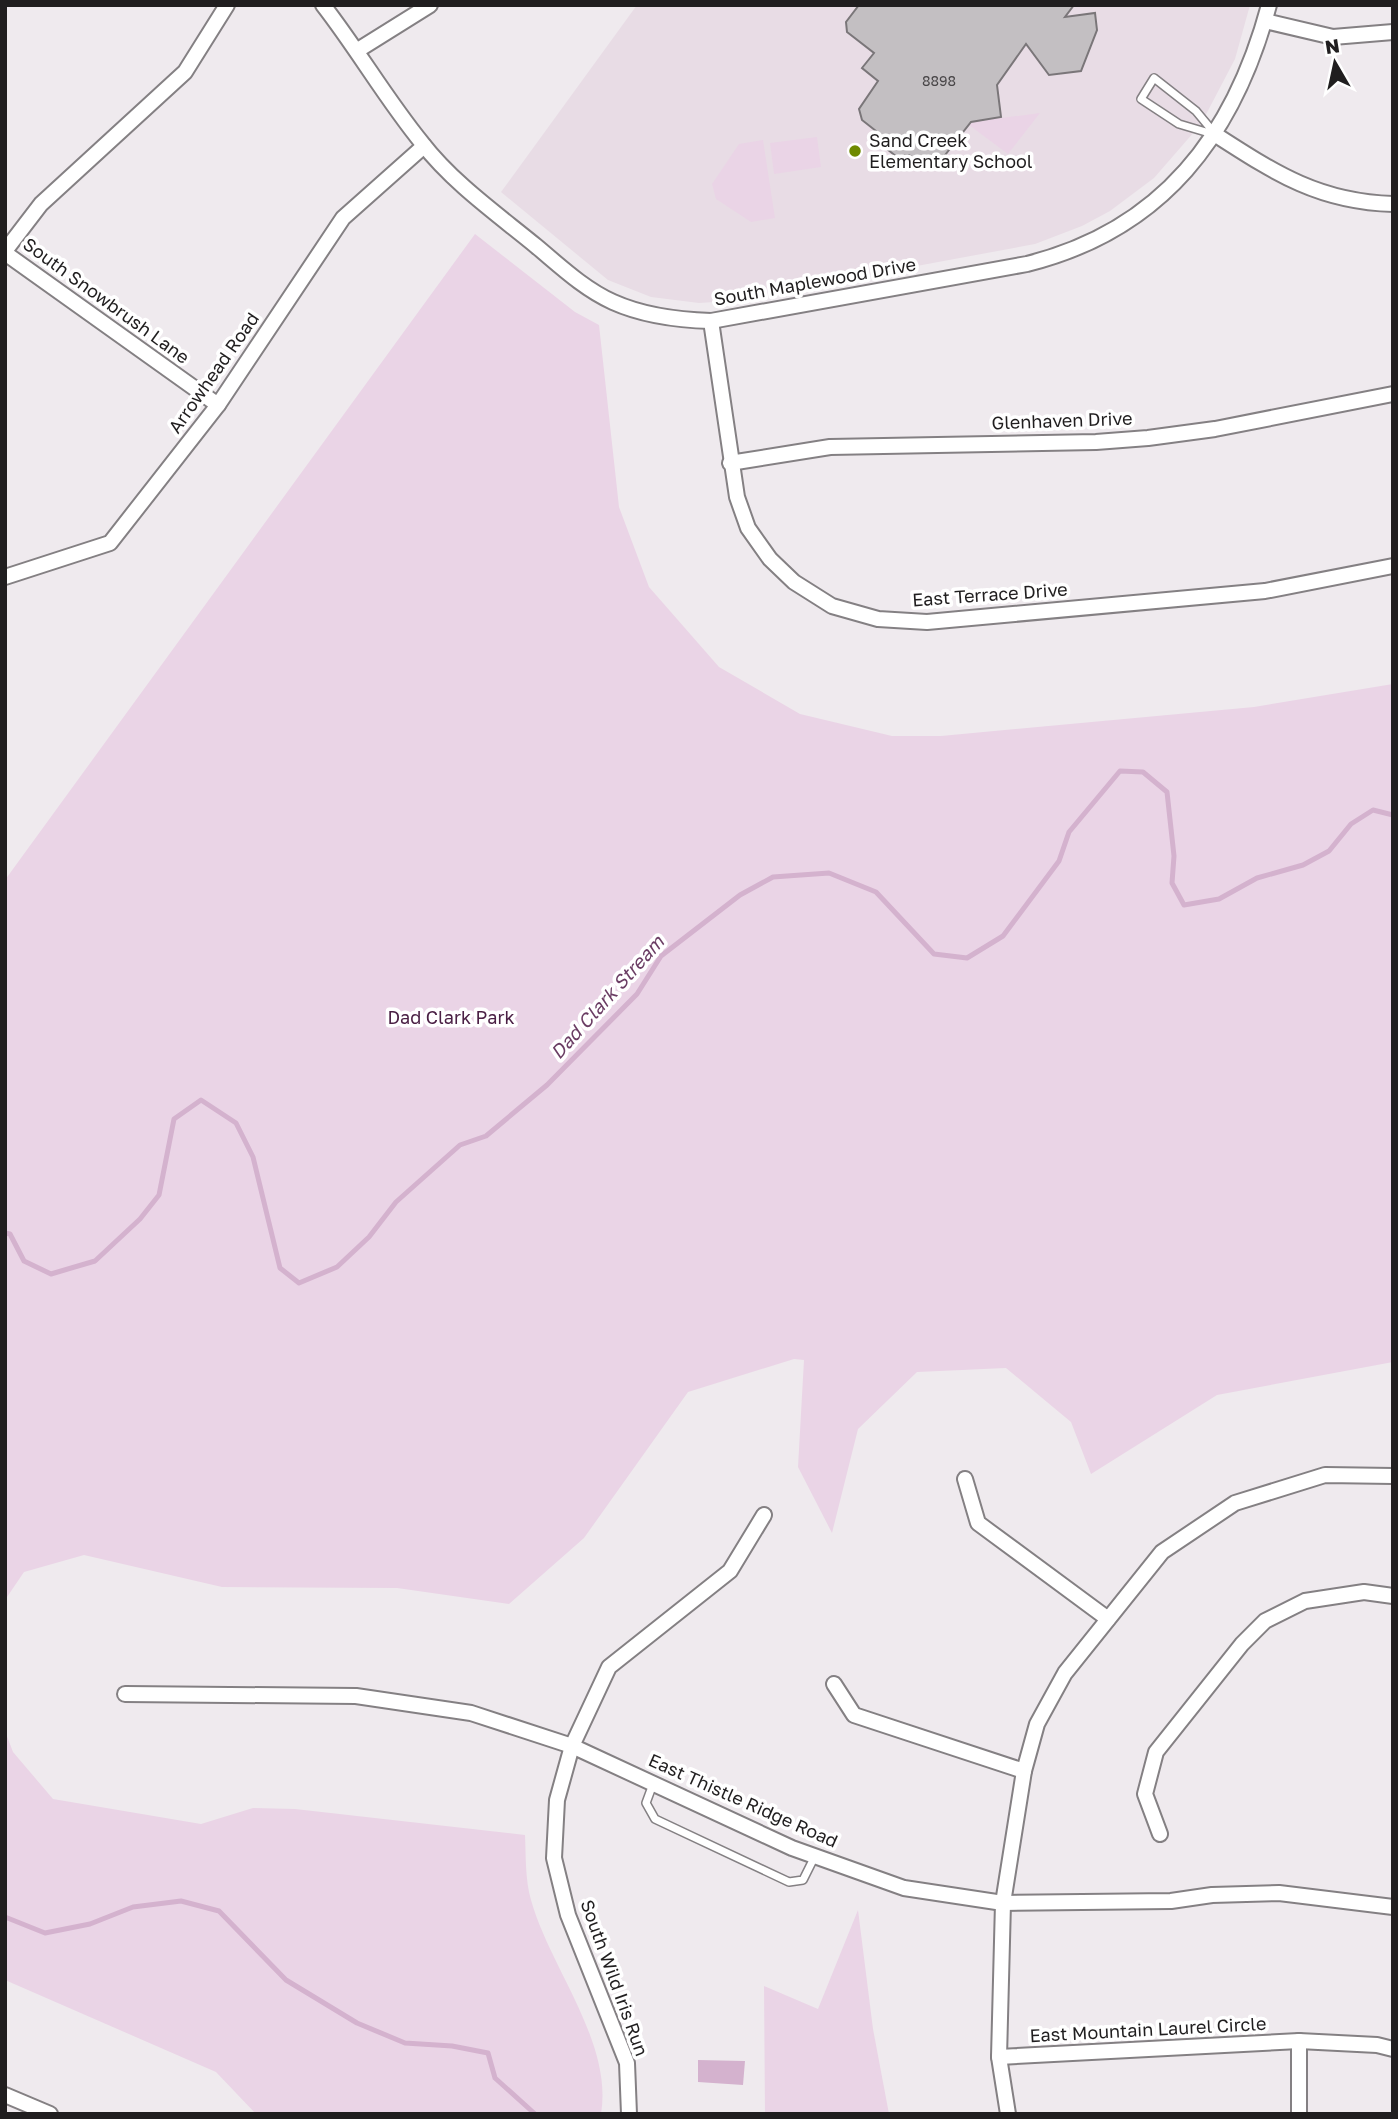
<svg xmlns="http://www.w3.org/2000/svg" width="1398" height="2119" font-family="'Golos Text',sans-serif">
<style>
.built{fill:#e8dce5}
.green{fill:#ead4e6}
.water{fill:#d4b2ce}
.lines{fill:none;stroke-linecap:round;stroke-linejoin:round}
.stream{stroke:#d4b2ce;stroke-width:5}
.building{fill:#c3bfc2;stroke:#7a7679;stroke-width:2}
.lane-casing{stroke:#848083;stroke-width:10}
.street-casing{stroke:#848083;stroke-width:18}
.lane{stroke:#fff;stroke-width:7}
.street{stroke:#fff;stroke-width:14}
.poi-dot{fill:#6e8900;stroke:#fff;stroke-width:2.5}
.labels{text-anchor:middle;stroke-width:7;stroke-linejoin:round;paint-order:stroke}
.number-label{font-size:14px;fill:#494648}
.poi-label{font-size:18px;fill:#201e1f;stroke:#fff;text-anchor:start}
.street-label{font-size:18px;fill:#201e1f;stroke:#fff}
.park-label{font-size:18px;fill:#4b2045;stroke:#fff}
.water-label{font-size:19px;font-style:italic;fill:#6b3d64;stroke:#fff}
</style>
<rect width="100%" height="100%" fill="#efeaee"/>
<polygon class="built" points="637,5 1250,5 1235,59 1201,124 1154,178 1110,211 1082,226 1035,244 729,301 699,303 651,297 608,280 501,192"/>
<g class="green">
<polygon points="1040,113 1008,154 969,125 971,122"/>
<polygon points="817,137 821,167 774,174 770,143"/>
<polygon points="763,140 775,218 751,222 716,199 712,184 739,144"/>
<polygon points="475,234 575,312 599,325 619,507 649,587 719,667 800,714 892,736 941,736 1254,707 1393,684 1393,1362 1217,1395 1091,1474 1071,1422 1006,1368 917,1372 858,1429 832,1533 798,1467 804,1360 794,1359 688,1392 584,1538 509,1604 397,1588 222,1587 84,1555 24,1572 5,1600 5,880"/>
<path d="M5,1731L13,1752L53,1799L201,1824L253,1808L295,1809L525,1835C526,1856 525,1879 531,1900C550,1968 613,2042 601,2114H256L216,2072L5,1980Z"/>
<polygon points="858,1910 873,2029 889,2114 765,2114 764,1986 818,2009"/>
</g>
<polygon class="water" points="698,2060 745,2061 743,2085 698,2082"/>
<g class="lines">
<g class="stream">
<polyline points="5,1233 10,1234 24,1261 51,1274 95,1261 140,1219 159,1195 174,1119 201,1100 236,1123 253,1157 280,1268 299,1283 337,1267 369,1237 396,1202 460,1145 486,1136 547,1085 637,994 661,956 740,895 773,877 829,873 876,892 934,954 967,958 1003,936 1059,861 1069,832 1120,771 1143,772 1167,792 1174,856 1172,883 1184,905 1219,899 1257,878 1303,865 1329,851 1351,824 1373,810 1393,815"/>
<polyline points="5,1917 45,1933 90,1924 133,1907 181,1901 219,1911 286,1980 357,2023 405,2043 452,2046 488,2053 495,2078 535,2114"/>
</g>
</g>
<polygon class="building" points="859,5 1074,5 1065,17 1095,13 1097,30 1081,71 1049,75 1026,44 997,85 1001,117 971,122 938,164 923,165 909,155 897,157 878,142 876,131 862,120 859,109 878,81 862,68 874,53 847,32 846,22"/>
<g class="lines">
<g class="lane-casing">
<g id="lane">
<polygon points="1154,78 1196,111 1216,135 1179,124 1141,99"/>
<polyline points="653,1784 646,1803 655,1819 789,1882 803,1880 815,1856"/>
</g>
</g>
<g class="street-casing">
<g id="street">
<path d="M323,5C358,50 386,99 422,143C453,183 497,214 536,246C560,266 584,289 613,302C644,316 677,320 711,321L1027,264C1163,230 1234,135 1269,5"/>
<polyline points="1265,21 1333,37 1393,32"/>
<polyline points="358,50 430,5"/>
<path d="M1216,135C1275,173 1319,202 1393,204"/>
<polyline points="5,251 41,204 185,72 227,5"/>
<polyline points="5,253 218,405"/>
<polyline points="711,321 737,497 748,528 770,559 794,582 832,606 878,619 927,622 1265,591 1393,566"/>
<polyline points="730,463 830,447 1096,442 1148,438 1215,429 1393,394"/>
<polyline points="5,577 110,543 218,405 343,218 424,146"/>
<polyline points="965,1479 978,1523 1108,1619"/>
<polyline points="834,1684 854,1715 1024,1771"/>
<polyline points="125,1694 356,1696 471,1713 572,1746 792,1848 904,1888 1003,1903 1171,1901 1212,1895 1279,1893 1393,1907"/>
<polyline points="1160,1834 1145,1794 1156,1752 1242,1644 1265,1621 1305,1601 1364,1592 1393,1596"/>
<polyline points="1299,2041 1299,2114"/>
<polyline points="999,2057 1299,2041 1377,2045 1393,2049"/>
<polyline points="5,2095 50,2114"/>
<polyline points="629,2114 627,2063 568,1915 554,1858 557,1800 572,1746 609,1667 730,1571 764,1515"/>
<polyline points="1008,2114 999,2057 1003,1903 1024,1771 1037,1724 1065,1673 1162,1552 1235,1503 1325,1475 1393,1476"/>
</g>
</g>
<use href="#lane" class="lane"/>
<use href="#street" class="street"/>
</g>
<circle class="poi-dot" cx="855" cy="151" r="7"/>
<g class="labels">
<g class="number-label">
<text x="939" y="86">8898</text>
</g>
<g class="poi-label">
<text x="869" y="147">Sand Creek<tspan x="869" dy="21">Elementary School</tspan></text>
</g>
<g class="street-label">
<text transform="translate(815 282) rotate(-10)" y="6">South Maplewood Drive</text>
<text transform="translate(106 301) rotate(36)" y="6">South Snowbrush Lane</text>
<text transform="translate(214 373) rotate(-55)" y="6">Arrowhead Road</text>
<text transform="translate(1062 421) rotate(-2)" y="6">Glenhaven Drive</text>
<text transform="translate(990 595) rotate(-4)" y="6">East Terrace Drive</text>
<text transform="translate(743 1801) rotate(24)" y="6">East Thistle Ridge Road</text>
<text transform="translate(614 1978) rotate(70)" y="6">South Wild Iris Run</text>
<text transform="translate(1148 2030) rotate(-3)" y="6">East Mountain Laurel Circle</text>
</g>
<g class="park-label">
<text x="451" y="1024">Dad Clark Park</text>
</g>
<g class="water-label">
<text transform="translate(607 997) rotate(-48)" y="7">Dad Clark Stream</text>
</g>
</g>
<rect width="1398" height="2119" fill="none" stroke="#201e1f" stroke-width="14"/>
<g transform="translate(1335 63) rotate(351)" stroke="#ffffff" stroke-width="5" paint-order="stroke">
<path d="M0-5L12 26L0 18L-12 26Z" fill="#201e1f"/>
<text y="-10" font-size="19" font-weight="bold" text-anchor="middle" fill="#201e1f">N</text>
</g>
</svg>
